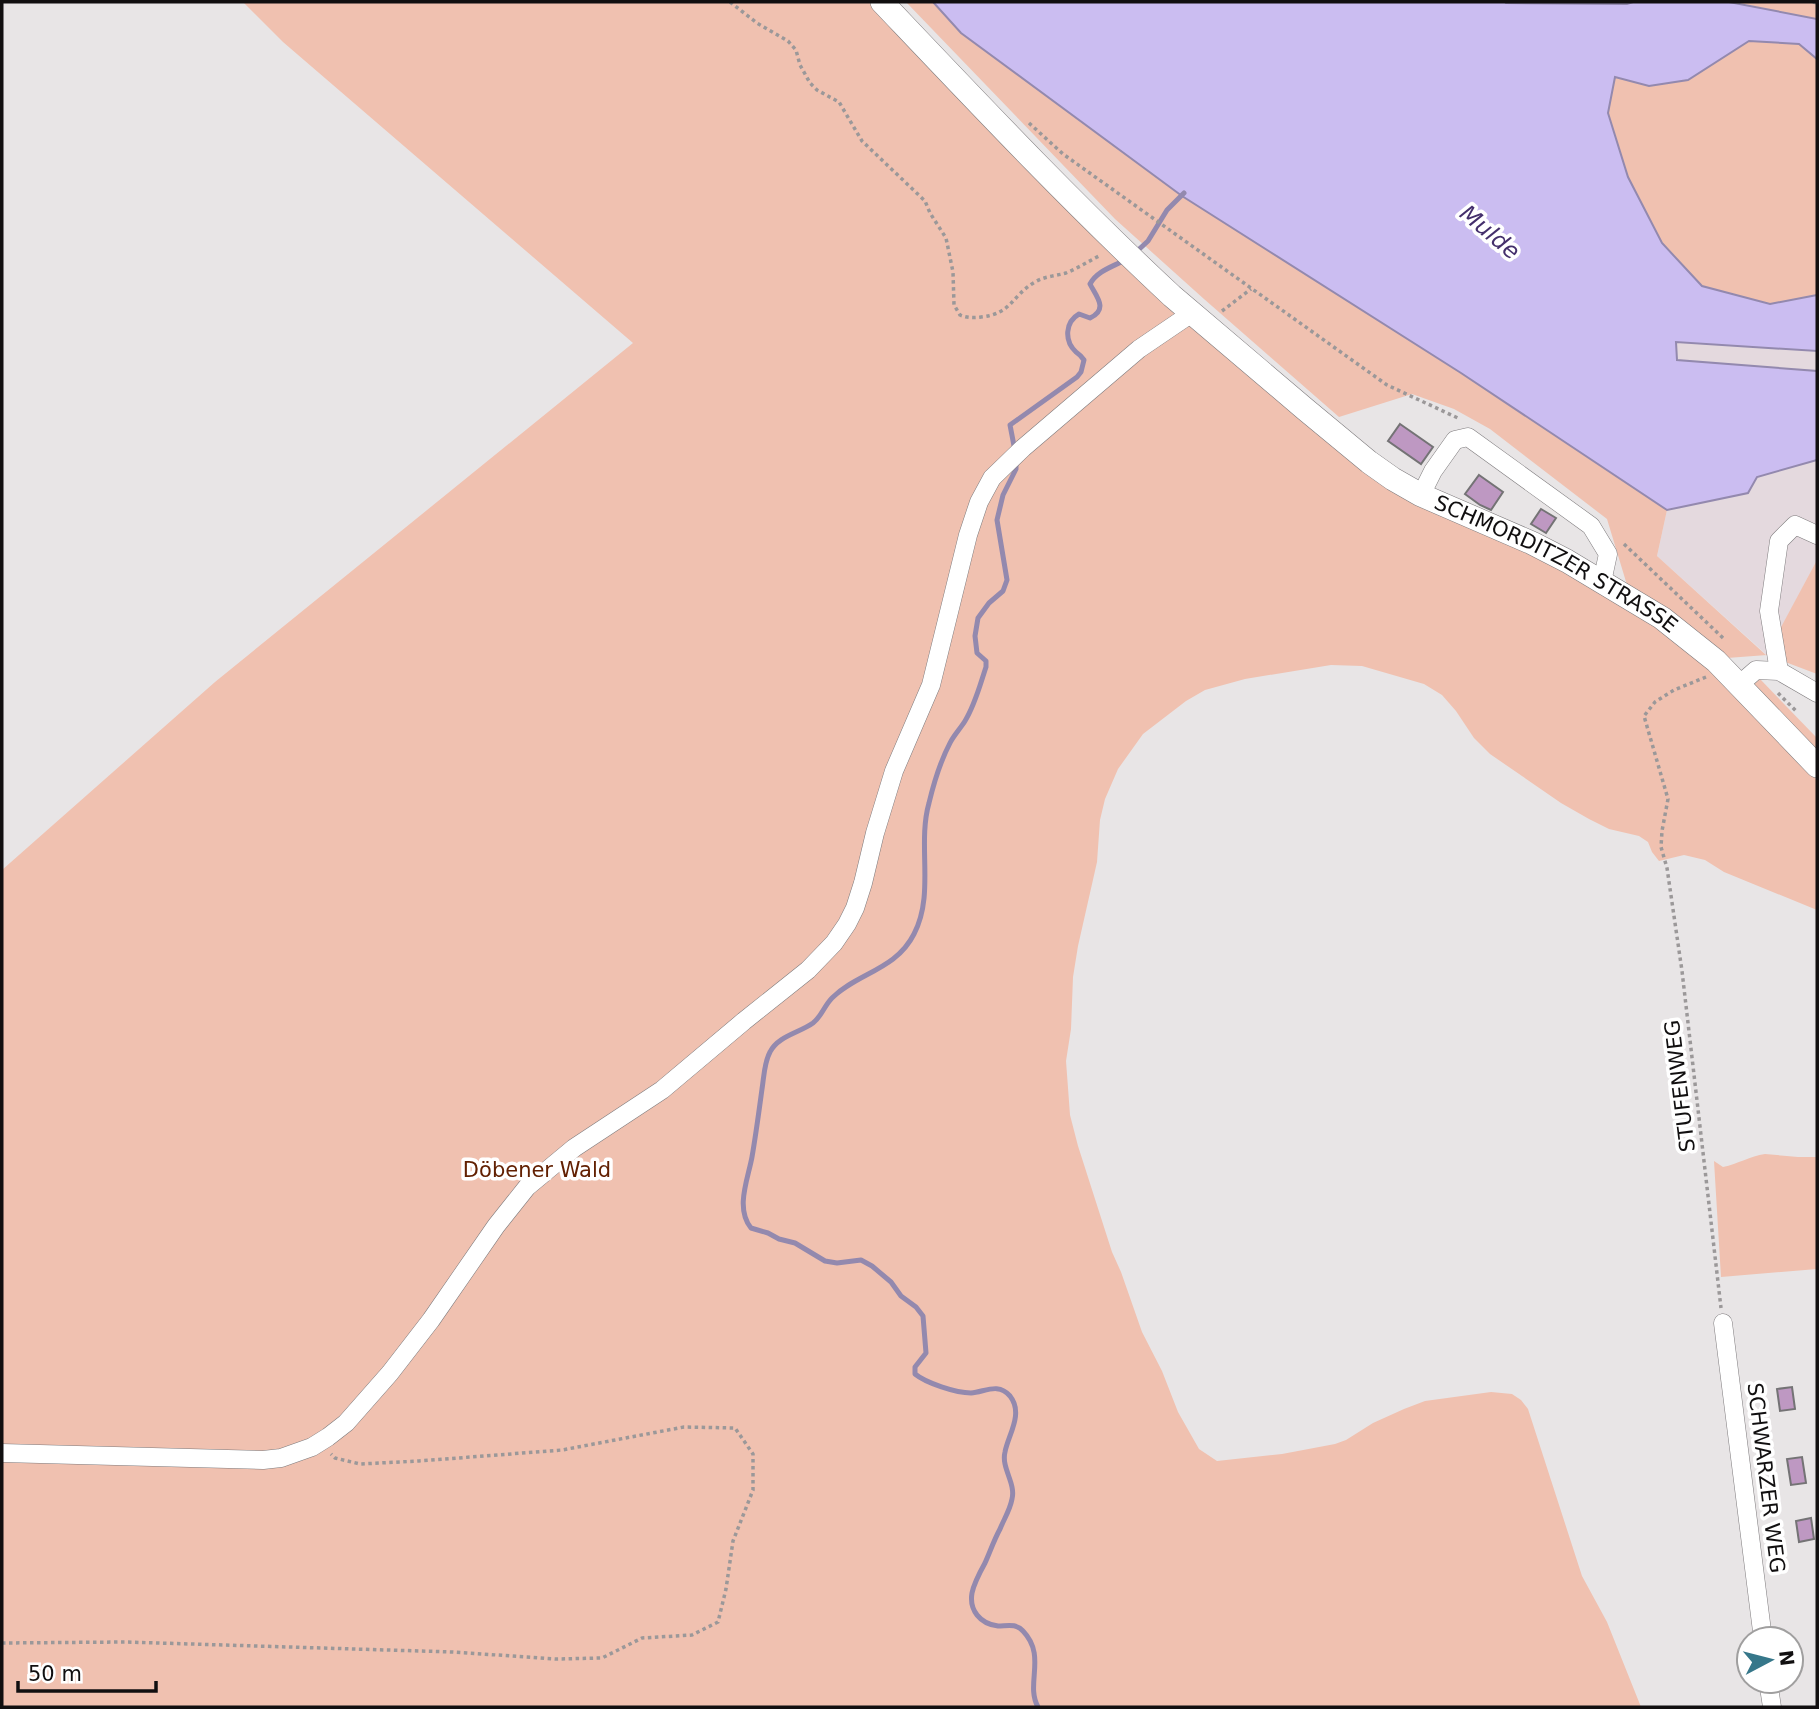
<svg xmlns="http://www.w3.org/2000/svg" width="1819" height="1709" font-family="'DejaVu Sans',sans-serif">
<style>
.built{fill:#e4d9de}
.green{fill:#f0c1b0}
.water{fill:#cbbdf1;stroke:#9389ae;stroke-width:2}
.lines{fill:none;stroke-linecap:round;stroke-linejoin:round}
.stream{stroke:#9389ae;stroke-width:5}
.building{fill:#be98c2;stroke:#747375;stroke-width:2}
.minor-casing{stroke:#7e7b7d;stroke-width:19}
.major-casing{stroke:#7e7b7d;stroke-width:24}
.path{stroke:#9b9899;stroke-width:3.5;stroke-dasharray:3.5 3.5;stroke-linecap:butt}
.minor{stroke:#fff;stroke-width:18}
.major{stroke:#fff;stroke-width:23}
.labels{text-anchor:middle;stroke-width:7;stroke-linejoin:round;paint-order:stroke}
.street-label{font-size:21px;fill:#110f10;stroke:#fff}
.park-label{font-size:21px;fill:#622002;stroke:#fff}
.water-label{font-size:23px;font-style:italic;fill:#442f6c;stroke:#fff}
</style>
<rect width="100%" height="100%" fill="#e8e5e6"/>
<g class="built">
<polygon points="1676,342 1817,351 1817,371 1676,360"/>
<polygon points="1817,460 1817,560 1767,655 1657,556 1667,510 1748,493 1757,477"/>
</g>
<g class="green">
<polygon points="243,2 869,2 971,110 1299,416 1528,552 1640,615 1710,668 1817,780 1817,910 1724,872 1705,860 1684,855 1659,861 1652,852 1648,842 1639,836 1609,829 1589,819 1561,803 1490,754 1474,738 1456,711 1442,695 1424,684 1362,666 1331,665 1245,679 1205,690 1186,701 1143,734 1118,769 1105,799 1100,820 1097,862 1078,946 1073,977 1071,1029 1066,1061 1070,1115 1078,1146 1112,1252 1121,1272 1142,1332 1162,1371 1178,1412 1199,1449 1217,1461 1282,1454 1335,1444 1346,1440 1373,1423 1404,1409 1425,1401 1491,1392 1512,1394 1521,1400 1528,1409 1582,1576 1607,1622 1641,1707 2,1707 2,870 215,682 633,343 283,42"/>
<polygon points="906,2 933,2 961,33 1182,196 1461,373 1667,510 1657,556 1766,655 1817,560 1817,674 1767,655 1727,658 1627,585 1607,519 1490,429 1454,409 1412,394 1339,417 1204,299 1115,219"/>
<polygon points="1729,2 1817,2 1817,19 1739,3"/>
<polygon points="1749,41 1799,44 1817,59 1817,295 1770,304 1702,286 1662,243 1628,177 1608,113 1615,77 1649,86 1688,80"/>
<polygon points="1760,679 1817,738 1817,752 1753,685"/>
<path d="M1765,1154L1798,1157H1817V1269L1721,1277L1714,1161L1723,1167C1738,1164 1750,1156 1765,1154Z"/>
</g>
<polygon class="water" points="933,2 1505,2 1506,3 1627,4 1633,2 1729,2 1817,19 1817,59 1799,44 1749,41 1688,80 1649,86 1615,77 1608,113 1628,177 1662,243 1702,286 1770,304 1817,295 1817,351 1676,342 1677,360 1817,371 1817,460 1757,477 1748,493 1667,510 1461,373 1182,196 961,33"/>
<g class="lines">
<g class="stream">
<polyline points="1135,253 1148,241 1167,210 1184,193"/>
<path d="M1015,451L1010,425L1077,377L1081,372L1084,360C1082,357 1079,354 1076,352C1064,341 1065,322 1079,314L1090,318C1109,309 1096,296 1090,284C1097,271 1112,267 1125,260"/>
<path d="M1016,461V469L1003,495L997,520L1007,580L1003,591L989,603L978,618L975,636L977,653L986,661V667C980,685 975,705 965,721C960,729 954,735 950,743C940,762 934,782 929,803C917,845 935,894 914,934C896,970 857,973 832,998C824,1006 822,1016 813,1023C799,1033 778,1036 770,1052C764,1063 764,1077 762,1089C759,1111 756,1134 752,1157C748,1179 735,1208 751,1228L768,1233L779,1239L795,1243L825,1261L837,1263L861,1260L872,1266L891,1282L901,1296L916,1307L923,1316L926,1353L915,1367V1374C926,1383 956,1393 971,1393C985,1392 998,1382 1010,1396C1024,1414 1008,1435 1005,1452C1001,1468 1016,1483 1012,1499C1010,1510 1004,1519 1000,1529C994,1540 990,1552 985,1563C980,1572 974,1583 972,1593C969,1610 980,1624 998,1626C1007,1626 1016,1623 1023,1631C1047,1656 1025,1684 1038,1707"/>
</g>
</g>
<g class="building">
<polygon points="1400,424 1433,447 1421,464 1388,441"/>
<polygon points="1479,475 1503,492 1491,510 1480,505 1465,494"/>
<polygon points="1541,509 1556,518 1546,533 1531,524"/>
<polygon points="1792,1387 1795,1409 1780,1411 1777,1389"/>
<polygon points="1802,1457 1806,1483 1791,1485 1787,1459"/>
<polygon points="1811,1518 1814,1539 1799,1542 1796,1521"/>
</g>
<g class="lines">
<g class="minor-casing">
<g id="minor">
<polyline points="1421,495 1433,471 1455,440 1468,437 1591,526 1608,554 1602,582"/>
<polyline points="1779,671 1769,611 1779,541 1795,525 1817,535"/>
<polyline points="1740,684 1756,670 1779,671 1817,693"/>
<polyline points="1723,1323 1763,1639"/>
<polyline points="2,1453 263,1460 281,1458 312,1447 328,1437 346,1423 390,1373 431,1320 496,1226 527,1187 574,1148 662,1090 744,1021 808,970 834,943 847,924 855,908 863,883 875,833 894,771 931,685 968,535 979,502 992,478 1023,448 1139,349 1192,313"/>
<polyline points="1768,1681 1772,1707"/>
</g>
</g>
<g class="major-casing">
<g id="major">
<path id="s1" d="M882,2C977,102 1071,202 1172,296L1305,409L1369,462L1393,479L1421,495L1532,543L1567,561L1662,618L1716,661L1817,766"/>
</g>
</g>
<g class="path">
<path d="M730,2L757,23L788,41L796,50L800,65L810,83L817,90L839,102L862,141L925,201L930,213L946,238L953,272L954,305L960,315C967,318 974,318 981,317C1012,314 1012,295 1035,282C1045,276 1056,276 1066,273C1078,268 1089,261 1101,255"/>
<polyline points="1738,2 1739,3"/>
<polyline points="1813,2 1817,3"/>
<polyline points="1029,123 1063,154 1387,385 1460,419"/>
<polyline points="1222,311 1251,289"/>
<polyline points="1624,544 1723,638"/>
<polyline points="1706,677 1674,690 1655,702 1644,716 1668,799 1662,831 1661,847 1667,868 1682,971 1721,1308"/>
<polyline points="1778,693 1797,712"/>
<polyline points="2,1643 125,1642 453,1652 556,1659 602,1658 642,1638 692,1635 718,1622 726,1589 733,1541 753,1490 753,1454 735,1428 684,1427 562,1450 419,1461 360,1464 335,1458 331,1454"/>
</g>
<use href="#minor" class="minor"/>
<use href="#major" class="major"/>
</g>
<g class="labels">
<g class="street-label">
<text dy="7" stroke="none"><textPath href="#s1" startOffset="884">SCHMORDITZER STRASSE</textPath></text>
<text transform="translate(1680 1086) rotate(-97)" y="7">STUFENWEG</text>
<text transform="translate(1766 1478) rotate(83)" y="7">SCHWARZER WEG</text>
</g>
<g class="park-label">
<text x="537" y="1177">Döbener Wald</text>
</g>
<g class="water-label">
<text transform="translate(1490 232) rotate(40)" y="8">Mulde</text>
</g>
</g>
<rect width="1819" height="1709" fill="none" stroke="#110f10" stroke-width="7"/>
<g transform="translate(1770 1660) rotate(83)"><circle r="33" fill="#ffffff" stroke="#a09f9f" stroke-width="2"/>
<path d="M0-5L12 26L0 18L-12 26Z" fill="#36778a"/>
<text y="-10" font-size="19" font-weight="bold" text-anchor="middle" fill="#110f10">N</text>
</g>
<path d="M18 1681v10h138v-10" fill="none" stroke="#110f10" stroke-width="3.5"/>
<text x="28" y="1681" font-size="21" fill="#110f10" stroke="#ffffff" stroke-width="5" paint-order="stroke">50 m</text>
</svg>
